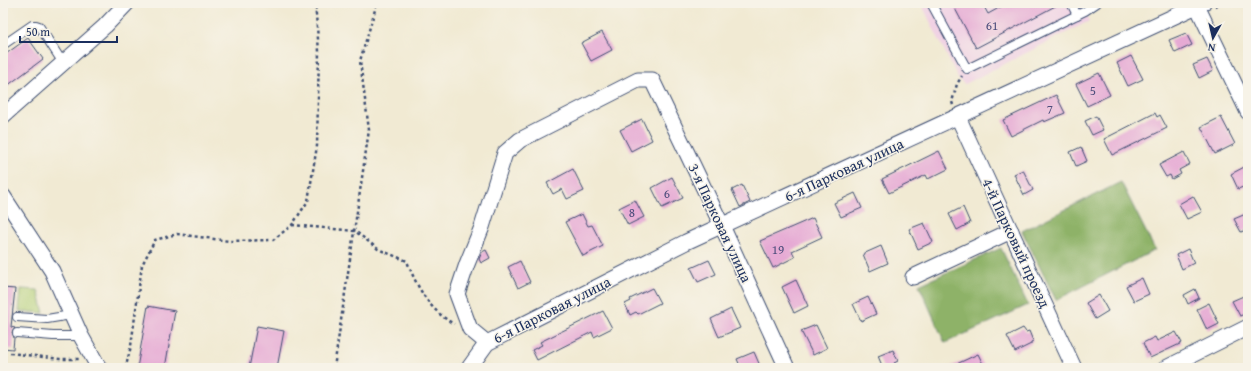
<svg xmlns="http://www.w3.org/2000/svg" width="1251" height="371" font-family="'Gentium Book Plus',serif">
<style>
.built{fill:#f0d0e4}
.green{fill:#b3cf76;stroke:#677f6a}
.forest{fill:#8eb267;stroke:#547062}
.building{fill:#e6aad4}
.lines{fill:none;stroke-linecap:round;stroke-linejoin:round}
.lane-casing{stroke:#3b4b70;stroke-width:10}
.street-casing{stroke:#3b4b70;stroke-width:17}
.path{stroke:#3b4b70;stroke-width:2.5;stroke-dasharray:3 3;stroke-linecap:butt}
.lane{stroke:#fff;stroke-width:8}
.street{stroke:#fff;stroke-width:15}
.labels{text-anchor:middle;stroke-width:3;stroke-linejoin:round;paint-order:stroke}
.number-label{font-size:13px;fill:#4e4e7c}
.street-label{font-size:15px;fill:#1b2f5e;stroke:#f7f3e8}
</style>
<rect width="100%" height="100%" fill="#f7f3e8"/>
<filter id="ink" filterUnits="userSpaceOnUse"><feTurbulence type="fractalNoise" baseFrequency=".025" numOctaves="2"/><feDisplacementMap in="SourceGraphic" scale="8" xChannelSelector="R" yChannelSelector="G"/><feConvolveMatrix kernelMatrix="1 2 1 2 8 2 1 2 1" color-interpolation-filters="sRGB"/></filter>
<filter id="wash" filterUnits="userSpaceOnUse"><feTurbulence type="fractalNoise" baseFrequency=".012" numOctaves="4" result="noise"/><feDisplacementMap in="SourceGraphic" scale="16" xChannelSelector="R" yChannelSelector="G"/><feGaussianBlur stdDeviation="0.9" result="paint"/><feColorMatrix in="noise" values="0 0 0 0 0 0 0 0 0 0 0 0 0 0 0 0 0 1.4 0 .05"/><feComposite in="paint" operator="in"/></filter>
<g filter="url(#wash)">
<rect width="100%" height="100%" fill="#f1ead3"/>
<polygon class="built" points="921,3 1081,3 1089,21 965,84 959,80"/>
<polygon class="green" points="21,289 38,290 44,313 19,311"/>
<g class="forest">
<polygon points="1121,182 1155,250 1056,300 1022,231"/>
<polygon points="1001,248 1028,305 945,343 919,285"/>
</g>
<g id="blocks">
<g class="building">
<polygon points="952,3 982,3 988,14 1008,3 1061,3 976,48"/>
<polygon points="602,32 612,50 591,61 581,43"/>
<polygon points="1186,33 1192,45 1175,53 1169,40"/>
<polygon points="28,38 43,59 3,89 3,56"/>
<polygon points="1131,56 1143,79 1128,86 1117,63"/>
<polygon points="1207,59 1213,71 1199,78 1193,65"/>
<polygon points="1099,73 1110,95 1087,106 1076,84"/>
<polygon points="1056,95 1065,113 1044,122 1043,120 1011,136 1003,120"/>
<polygon points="1155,113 1157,117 1160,115 1167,128 1112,155 1104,139"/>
<polygon points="1096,116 1103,130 1092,135 1085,121"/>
<polygon points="1221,117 1235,144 1215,154 1201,127"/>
<polygon points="642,119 652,140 631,151 620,130"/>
<polygon points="1081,147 1087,161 1076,166 1070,152"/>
<polygon points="939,151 948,169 928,179 926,175 889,193 882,179"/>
<polygon points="1184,152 1190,164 1179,170 1181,174 1172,179 1170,175 1166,177 1159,165"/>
<polygon points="1248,165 1248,185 1238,189 1231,174"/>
<polygon points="573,169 584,191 567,199 562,189 553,194 547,183"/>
<polygon points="1023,170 1033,190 1024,195 1014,174"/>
<polygon points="672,177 683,198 662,208 652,188"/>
<polygon points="742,185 750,202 740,207 732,190"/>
<polygon points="855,193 862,208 841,217 834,203"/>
<polygon points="1193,196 1202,212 1187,219 1179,204"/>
<polygon points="635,200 644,217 628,225 619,208"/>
<polygon points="963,207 970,223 957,230 949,214"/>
<polygon points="1248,213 1248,229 1241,232 1234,219"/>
<polygon points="582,214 588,226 592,225 603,246 583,256 565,222"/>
<polygon points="813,218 822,237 792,251 795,257 773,268 760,241"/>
<polygon points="924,223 933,242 918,249 909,229"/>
<polygon points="881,246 888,263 870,271 863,254"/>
<polygon points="1188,249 1194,263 1182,269 1176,255"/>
<polygon points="486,250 490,258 481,263 479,259 482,252"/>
<polygon points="709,260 716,274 698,282 691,268"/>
<polygon points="520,261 530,282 518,288 508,267"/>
<polygon points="1142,278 1149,294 1134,301 1126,286"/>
<polygon points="796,280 808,306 794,313 782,287"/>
<polygon points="3,288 15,289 11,327 15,328 12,332 14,338 13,349 3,348"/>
<polygon points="652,288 660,303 638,314 636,312 630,315 625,304 631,301 630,299"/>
<polygon points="1195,289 1199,298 1188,304 1184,295"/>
<polygon points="1248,294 1248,312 1240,316 1232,301"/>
<polygon points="1099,295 1108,311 1095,319 1086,303"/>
<polygon points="868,297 876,314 861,321 853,304"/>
<polygon points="1209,303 1219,324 1207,330 1197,309"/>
<polygon points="148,306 175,311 165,368 137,368"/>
<polygon points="731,309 740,328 719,337 711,319"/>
<polygon points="603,311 612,328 594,337 592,332 537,360 532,350 542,345 540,342"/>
<polygon points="816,325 827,348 813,355 801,331"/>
<polygon points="257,326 284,331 277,368 249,368"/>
<polygon points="1023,328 1026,332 1029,331 1033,341 1031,342 1031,344 1015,352 1007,336"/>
<polygon points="1176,332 1182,343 1150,358 1143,343 1155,337 1157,341"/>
<polygon points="893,350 898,361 894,363 896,368 883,368 878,356"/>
<polygon points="754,352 761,368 741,368 737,359"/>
<polygon points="978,354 985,368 948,368"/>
</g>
</g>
</g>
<g filter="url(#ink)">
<use href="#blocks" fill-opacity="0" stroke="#3b4b70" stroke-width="1"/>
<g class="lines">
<g class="lane-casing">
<g id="lane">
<polyline points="931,3 967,69 1085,11 1097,3"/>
<polyline points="1071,3 1077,15"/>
<polyline points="3,45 32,25 36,25 39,26 63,63"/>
<polyline points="17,317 47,319 71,315"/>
<polyline points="17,333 53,336 81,336"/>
</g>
</g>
<g class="street-casing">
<g id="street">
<polyline points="1197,6 1248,112"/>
<polyline points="3,116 105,26 127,3"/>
<polyline points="958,117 1074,368"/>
<polyline points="3,196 52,271 81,336 99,368"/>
<polyline points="913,277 1011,231"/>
<polyline points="487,343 470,329 457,294 467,264 482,227 505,153 520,140 638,80 652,80 722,226 787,368"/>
<polyline points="469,368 487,343 686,242 1203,3"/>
<polyline points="1166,368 1248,327"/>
</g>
</g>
<g class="path">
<polyline points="1215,6 1222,3"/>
<polyline points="953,105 952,102 957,84 962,76"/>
<path d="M292,225L355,231L378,249L407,261C416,286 430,311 454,324"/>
<polyline points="10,353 60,359 80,359"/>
<polyline points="124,368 126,366 131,346 142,265 155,240 177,234 229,241 273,240 292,225 308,201 317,146 319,51 315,3"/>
<polyline points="334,368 369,130 360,61 377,3"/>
</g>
<use href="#lane" class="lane"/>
<use href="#street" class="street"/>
</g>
</g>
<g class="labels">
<g class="number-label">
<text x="992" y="30">61</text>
<text x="1093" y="95">5</text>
<text x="1050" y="114">7</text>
<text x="667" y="198">6</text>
<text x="632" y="217">8</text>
<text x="778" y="254">19</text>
</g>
<g class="street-label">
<text transform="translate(844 170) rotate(-25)" y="5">6-я Парковая улица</text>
<text transform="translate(720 223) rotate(65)" y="5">3-я Парковая улица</text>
<text transform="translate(1016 243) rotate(65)" y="5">4-й Парковый проезд</text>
<text transform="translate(552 310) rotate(-27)" y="5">6-я Парковая улица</text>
</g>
</g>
<rect width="1251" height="371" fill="none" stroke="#f7f3e8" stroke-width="16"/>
<g transform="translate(1213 38) rotate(188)" stroke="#f7f3e8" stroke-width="3" paint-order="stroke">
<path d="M0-3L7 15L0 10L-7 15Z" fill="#1b2f5e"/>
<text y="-6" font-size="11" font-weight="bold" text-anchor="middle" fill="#1b2f5e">N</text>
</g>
<path d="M20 36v6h97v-6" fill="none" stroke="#1b2f5e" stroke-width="2"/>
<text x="26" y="36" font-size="12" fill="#1b2f5e" stroke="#f7f3e8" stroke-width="3" paint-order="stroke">50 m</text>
</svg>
